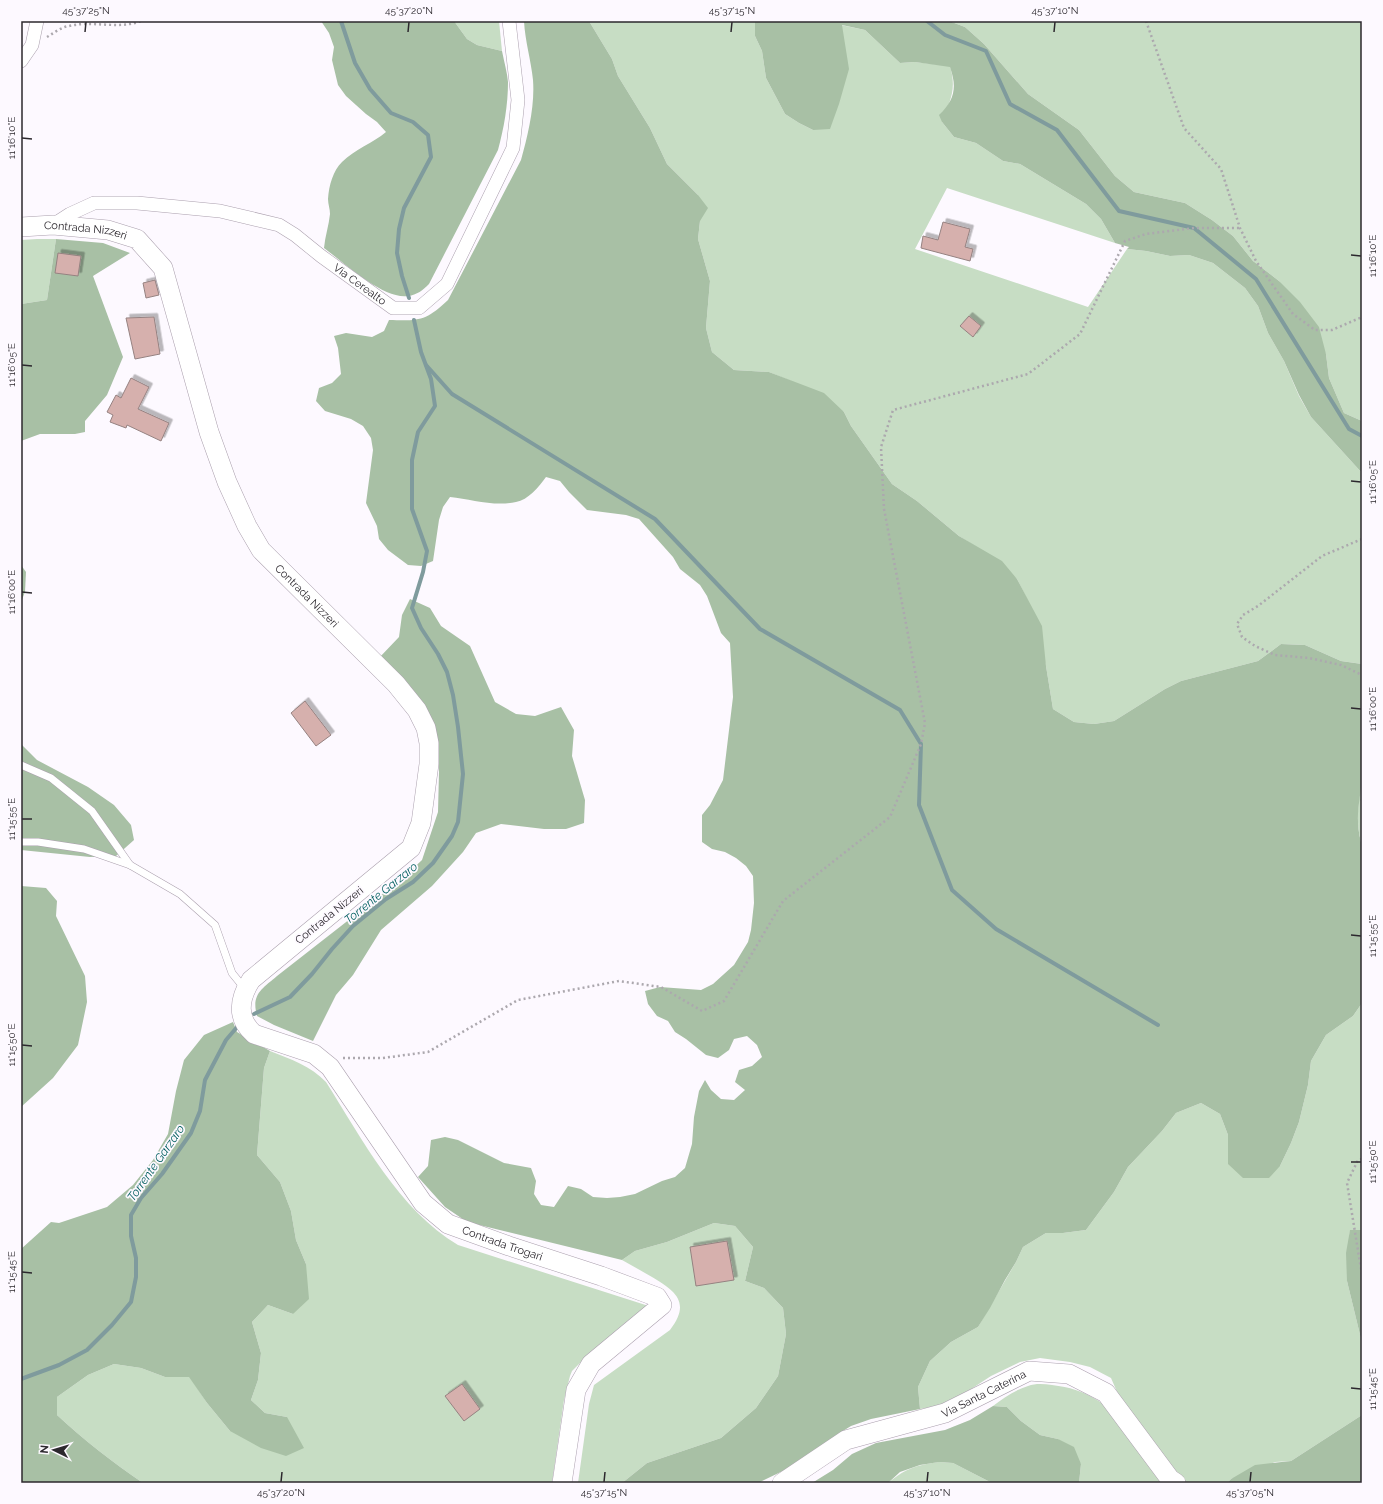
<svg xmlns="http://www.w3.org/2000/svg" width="1383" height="1504" font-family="Raleway,sans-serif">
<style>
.green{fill:#c7ddc4}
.forest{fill:#a8c0a5}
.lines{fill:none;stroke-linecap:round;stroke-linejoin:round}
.stream{stroke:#7f9b9d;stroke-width:4}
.building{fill:#d6b0ad;stroke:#958281;filter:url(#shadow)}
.lane-casing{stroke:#aba0ae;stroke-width:8}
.street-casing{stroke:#aba0ae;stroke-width:14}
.secondary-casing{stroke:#aba0ae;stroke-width:20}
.path{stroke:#aca8ae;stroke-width:2.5;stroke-dasharray:2 3;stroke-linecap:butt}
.lane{stroke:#fff;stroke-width:7}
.street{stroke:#fff;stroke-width:13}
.secondary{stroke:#fff;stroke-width:19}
.ticks{fill:none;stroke:#2c282e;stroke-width:1.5}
.labels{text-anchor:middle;stroke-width:3.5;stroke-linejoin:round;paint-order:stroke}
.street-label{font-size:11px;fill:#2c282e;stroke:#fdf9ff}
.water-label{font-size:12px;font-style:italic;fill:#015f5f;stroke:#fdf9ff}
.neatline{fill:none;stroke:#2c282e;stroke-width:1.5}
.ticks-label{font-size:10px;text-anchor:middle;fill:#2c282e}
</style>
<defs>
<filter id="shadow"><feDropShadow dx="3.5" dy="-3.5" stdDeviation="0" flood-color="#0004"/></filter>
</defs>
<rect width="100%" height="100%" fill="#fdf9ff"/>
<g class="green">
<polygon points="454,21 499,21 502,51 477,45 467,39"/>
<path d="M589,21H755V36L762,51L766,78L785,114L799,123L813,130L841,25L865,30L900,63L915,62L950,66C957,90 950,100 942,122L954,137L976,143L1003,161L1020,164L1086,204L1101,219L1115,243L947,188L915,249L1088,307L1127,249L1146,251L1170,256L1189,255L1213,263L1245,288L1258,306L1268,333L1284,361L1299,396L1311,417L1362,473V664L1341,661L1305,645L1281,644L1258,661L1181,681L1165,689L1114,721L1094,724L1074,722L1053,709L1046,666L1029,603L1017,579L978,548L959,536L917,501L892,484L851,426L844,412L791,381L769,372L734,370L712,352L706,328L710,281L698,239L700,221L698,195L667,164L650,128L618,76L612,59Z"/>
<polygon points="949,21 1362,21 1362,421 1344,413 1329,378 1326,354 1279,281 1253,261 1233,236 1212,220 1185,203 1134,192 1115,176 1079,130 1028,94 984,44 965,27"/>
<polygon points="37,239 56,239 47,300 21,304 21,240"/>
<path d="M1362,776V842H1361C1355,819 1359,799 1362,776Z"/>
<path d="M1362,1003V1230H1350L1347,1281L1362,1343V1415L1291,1461L1275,1462L1231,1479L1227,1483H1079L1081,1464L1058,1439L1040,1435L1021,1421L1007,1407L993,1406C1003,1398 1015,1390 1028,1386C1036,1383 1044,1384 1052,1385C1088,1389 1103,1404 1131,1424L1111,1378L1090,1367L1070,1362L1040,1358L1020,1362L991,1376L959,1397L938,1406L920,1409L918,1387L930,1361L951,1342L978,1327L1016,1262L1023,1247L1046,1233H1063L1086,1230L1114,1192L1128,1167L1162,1131L1176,1113L1201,1103L1220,1114L1228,1135V1164L1280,1166L1291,1143L1299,1122L1308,1085L1311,1061L1326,1035L1353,1016Z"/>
<path d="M270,1051C290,1059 311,1066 326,1082C362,1139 399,1210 458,1245L655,1308L653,1311L580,1363L572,1371L570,1376L564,1400L552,1483H143C112,1462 84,1440 57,1415V1397L88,1375L114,1364L141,1368L165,1377H190L207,1403L230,1431L287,1417L265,1413L251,1400L258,1380L261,1353L252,1322L268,1305L293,1314L306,1264L296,1240L291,1211L280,1182L257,1155L264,1068Z"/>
<path d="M714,1223L735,1226L753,1247L745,1281L764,1288L783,1308L786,1334L778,1376L756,1408L721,1438L647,1463L622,1483H578L589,1404L594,1385L670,1330C691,1303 676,1291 652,1277C642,1271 632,1266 622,1260L635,1251L667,1242Z"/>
<path d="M939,1462L953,1463L990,1482V1483H888C906,1468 917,1465 939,1462Z"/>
</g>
<g class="forest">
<path d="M321,21H454L467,39L477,45L502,51C504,61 507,72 508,82C508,105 504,128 498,150L429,284C423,290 417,295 408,296C384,300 343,262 324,248C325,236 329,225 330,214C330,209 328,204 328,199C329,185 333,171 342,162C355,149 373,143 386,132L377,122L366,114L346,96L338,85L332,60L334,47L329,33Z"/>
<path d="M524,21H589L612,59L618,76L650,128L667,164L698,195L708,208L700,221L698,239L710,281L706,328L712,352L734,370L769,372L824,393L844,412L851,426L892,484L917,501L959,536L1002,561L1017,579L1042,626L1046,666L1053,709L1074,722L1094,724L1114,721L1165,689L1181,681L1258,661L1281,644L1305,645L1341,661L1362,664C1362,701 1363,738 1362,775C1361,800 1354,815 1361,842H1362V1003L1353,1016L1326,1035L1311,1061L1308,1085L1299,1122L1291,1143L1280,1166L1269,1178H1243L1228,1164V1135L1220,1114L1201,1103L1176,1113L1162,1131L1128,1167L1114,1192L1086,1230L1063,1233H1046L1023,1247L1016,1262L1005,1280L990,1308L978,1327L951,1342L930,1361L918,1387L920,1409L871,1419L851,1426L838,1434L819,1449L789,1468L758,1483H622L647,1463L721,1438L756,1408L778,1376L786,1334L783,1308L764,1288L745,1281L753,1247L735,1226L714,1223L667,1242L635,1251L622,1260L467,1222L445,1207L418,1177L428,1166L431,1140L445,1137L458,1140L504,1163L531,1168L536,1181L534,1194L541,1205L554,1207L568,1186L581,1189L593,1197L607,1198L620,1197L635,1194L662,1181L675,1177L685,1168L692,1144L694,1117L699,1091L705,1080L711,1090L721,1099L734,1100L745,1090L735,1082L739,1070L752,1066L762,1057L757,1045L747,1036L734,1039L729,1050L718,1058L706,1055L686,1039L675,1032L668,1021L657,1016L648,1004L645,991L660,987L701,990L713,984L734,965L748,942L751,930L754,903L753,876L746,866L736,858L725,852L712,849L702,842V815L710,805L723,780L733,697L730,643L721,633L707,596L700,585L680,569L673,557L639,519L626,515L587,510L569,492L560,481L546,477C539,487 528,500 516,502C494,507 471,499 450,497L443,507L439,520L433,561L421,566L408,565L388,550L379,539L377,526L366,503L373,450L371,438L363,426L351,419L325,411L316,401L319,388L332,383L341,374L338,348L334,336L346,333L372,337L384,331L389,320C419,321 426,321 448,300L521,160C528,135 535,106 533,80C531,60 525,41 524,21Z"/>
<path d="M755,21H949L965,27L984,44L1028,94L1079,130L1115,176L1134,192L1185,203L1212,220L1233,236L1253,261L1279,281L1300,302L1319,327L1326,354L1329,378L1344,413L1362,421V473L1311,417L1299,395L1284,361L1268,333L1258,306L1245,288L1213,263L1189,255L1170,256L1146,251L1127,249L1129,247L1115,243L1101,219L1086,204L1020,164L1003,161L976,143L954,137L942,122L939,115C955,100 957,87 950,67L915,62L900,63L865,30L842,25L849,69L839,104L830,129L813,130L799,123L785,114L766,78L762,51L755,36Z"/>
<polygon points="56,239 103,243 130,253 93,276 123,357 107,395 85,421 85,432 75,434 40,434 21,441 21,304 47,300"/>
<polygon points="21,565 26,572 25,592 21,602"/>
<path d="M410,599L430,608L441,626L470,646L495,702L516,714L535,716L561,707L574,730L572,756L585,800L584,823L566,829H544L501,824L476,833L463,852L432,886L381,930L353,975L336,995L313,1041L274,1025L257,1016C251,994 262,989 277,976L405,876L422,860L438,812L439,772L437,737L379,658L399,637L402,615Z"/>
<polygon points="21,744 37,760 88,787 114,805 131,825 134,840 116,856 90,857 21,850"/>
<polygon points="21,886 46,888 57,901 56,916 85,976 87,1002 78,1045 53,1078 21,1107"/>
<path d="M233,1022L237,1032L270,1051L264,1068L257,1155L280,1182L291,1211L296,1240L306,1264L309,1299L293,1314L268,1305L252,1322L261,1353L258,1380L251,1400L265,1413L287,1417L304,1448L286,1456L261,1448L230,1431L207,1403L189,1377H165L141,1368L114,1364L88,1375L57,1397V1415C84,1440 112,1462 143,1483H21V1249L51,1222L59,1223L107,1207L133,1185L153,1160L168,1134L176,1091L184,1060L204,1035Z"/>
<polygon points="1350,1230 1362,1230 1362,1343 1347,1281 1346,1253"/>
<polygon points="993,1406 1007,1407 1021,1421 1040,1435 1058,1439 1074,1447 1081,1464 1079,1483 990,1483 990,1482 953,1463 939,1462 920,1465 900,1472 888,1483 812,1483 833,1470 852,1454 876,1443 945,1430 970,1420"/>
<polygon points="1362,1415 1362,1483 1227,1483 1231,1479 1255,1465 1291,1461"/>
</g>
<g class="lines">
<g class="stream">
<polyline points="341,21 355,63 370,89 391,113 413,122 428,135 431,157 404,208 399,229 397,253 402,276 409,298"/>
<polyline points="927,21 945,35 986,51 1010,104 1057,130 1119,211 1194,228 1256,279 1349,429 1362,436"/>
<polyline points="426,365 452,394 655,519 760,629 900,710 921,744 919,805 952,890 996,929 1158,1025"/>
<polyline points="254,1014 290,997 312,974 332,949 353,926 386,899 413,882 433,863 452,836 458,822 463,774 458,727 453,695 447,672 438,654 421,628 412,608 423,572 427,551 412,509 412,460 418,432 435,406 431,379 421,352 414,320"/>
<polyline points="21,1379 59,1365 87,1350 112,1325 131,1302 136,1277 136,1258 131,1236 131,1215 141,1198 162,1174 191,1133 200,1111 205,1080 226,1040 238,1026"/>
</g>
</g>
<g class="building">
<polygon points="943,222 970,229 965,247 973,249 970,261 921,248 923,236 938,240"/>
<polygon points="58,253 81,256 78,276 55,273"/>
<polygon points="155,280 159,295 146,298 143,283"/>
<polygon points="969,316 981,326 973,337 960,326"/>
<polygon points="154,317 160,354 135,359 126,318"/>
<polygon points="131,378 149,387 138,409 169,423 161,441 127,425 126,428 110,422 113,415 107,412 116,395 121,398"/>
<polygon points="305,701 331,735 316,746 291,713"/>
<polygon points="727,1241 734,1280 696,1286 690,1247"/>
<polygon points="462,1384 480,1409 464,1421 445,1396"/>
</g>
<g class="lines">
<g class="lane-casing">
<g id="lane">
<polyline points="21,765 51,778 92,811 130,865"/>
<polyline points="21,842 38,842 84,849 130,865 180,894 215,925 232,973 245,989"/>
</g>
</g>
<g class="street-casing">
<g id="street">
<polyline points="21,61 32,45 37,21"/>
<path id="s1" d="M53,225L70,214L94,203H137L220,211L279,225L295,235L321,256L393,308H419L447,284L513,148L518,100L509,21"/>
</g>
</g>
<g class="secondary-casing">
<g id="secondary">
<path id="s2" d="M21,227L53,225L108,230L137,239L163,268L209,432L227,482L247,526L261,550L396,684L417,710L426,728L429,743V764L421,823L411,848L251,980C239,999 236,1018 254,1034L314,1054L330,1067L423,1203L448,1224L509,1246L601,1276L657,1297L662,1305L591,1364L576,1390L562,1483"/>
<path id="s3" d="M782,1483L846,1440L945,1413L1029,1371L1069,1374L1106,1393L1170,1479L1176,1483"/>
</g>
</g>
<g class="path">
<polyline points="1146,21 1184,128 1221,169 1240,228 1256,261 1293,314 1315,330 1332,330 1362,317"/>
<path d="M47,37C54,33 61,27 69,26C93,20 118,30 141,21"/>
<polyline points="1362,539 1322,556 1258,606 1243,615 1237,624 1242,637 1255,646 1275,655 1309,658 1341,665 1362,675"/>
<polyline points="1362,799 1362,802"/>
<polyline points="343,1058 383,1058 428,1052 518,1000 619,981 661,987 702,1011 724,1001 783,901 890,817 921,744 925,723 884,509 881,447 893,410 1028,374 1080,334 1125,241 1146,234 1194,228 1240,228"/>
<polyline points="1362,1159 1358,1160 1347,1183 1362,1275"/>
</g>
<use href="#lane" class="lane"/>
<use href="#street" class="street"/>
<use href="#secondary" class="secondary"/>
</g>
<path class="ticks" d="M85,32L86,22M408,32L409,22M731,32L732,22M1054,32L1055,22M22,138L32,139M1351,255L1361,256M22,365L32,366M1351,481L1361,482M22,592L32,593M1351,708L1361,709M22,819H32M1351,935L1361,936M22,1045L32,1046M1351,1162H1361M22,1272L32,1273M1351,1388L1361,1389M281,1482L282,1472M604,1482L605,1472M927,1482L928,1472M1250,1482L1251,1472"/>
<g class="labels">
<g class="street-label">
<text dy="4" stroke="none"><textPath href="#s2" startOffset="65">Contrada Nizzeri</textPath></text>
<text dy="4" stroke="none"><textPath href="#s1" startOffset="334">Via Cerealto</textPath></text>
<text dy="4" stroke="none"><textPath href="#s2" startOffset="521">Contrada Nizzeri</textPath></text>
<text transform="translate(329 915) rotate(-39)" y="4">Contrada Nizzeri</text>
<text dy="4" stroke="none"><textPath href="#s2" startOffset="1429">Contrada Trogari</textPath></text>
<text dy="4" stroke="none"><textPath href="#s3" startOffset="223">Via Santa Caterina</textPath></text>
</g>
<g class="water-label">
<text transform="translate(381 893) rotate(-39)" y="4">Torrente Garzaro</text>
<text transform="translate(156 1163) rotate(-55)" y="4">Torrente Garzaro</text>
</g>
</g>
<rect width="1383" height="1504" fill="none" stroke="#fdf9ff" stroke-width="44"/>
<g transform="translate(54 1450) rotate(275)" stroke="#fdf9ff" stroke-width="3" paint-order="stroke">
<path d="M0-3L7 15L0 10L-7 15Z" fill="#2c282e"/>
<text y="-6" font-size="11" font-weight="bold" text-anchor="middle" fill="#2c282e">N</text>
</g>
<rect x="22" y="22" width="1339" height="1460" class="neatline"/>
<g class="ticks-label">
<text x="86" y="14">45°37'25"N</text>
<text x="409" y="14">45°37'20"N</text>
<text x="732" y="14">45°37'15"N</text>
<text x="1055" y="14">45°37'10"N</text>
<text transform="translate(11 138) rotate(-90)" y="4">11°16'10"E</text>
<text transform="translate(1372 256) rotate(-90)" y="4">11°16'10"E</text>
<text transform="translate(11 365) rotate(-90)" y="4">11°16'05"E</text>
<text transform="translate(1372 482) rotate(-90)" y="4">11°16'05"E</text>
<text transform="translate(11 592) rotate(-90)" y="4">11°16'00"E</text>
<text transform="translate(1372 709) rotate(-90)" y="4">11°16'00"E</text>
<text transform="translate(11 819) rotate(-90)" y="4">11°15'55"E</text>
<text transform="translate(1372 936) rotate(-90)" y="4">11°15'55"E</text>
<text transform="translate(11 1045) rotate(-90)" y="4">11°15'50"E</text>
<text transform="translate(1372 1162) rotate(-90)" y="4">11°15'50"E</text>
<text transform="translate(11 1272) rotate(-90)" y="4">11°15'45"E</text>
<text transform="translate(1372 1389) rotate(-90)" y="4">11°15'45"E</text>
<text x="281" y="1496">45°37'20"N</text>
<text x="604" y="1496">45°37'15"N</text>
<text x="927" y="1496">45°37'10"N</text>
<text x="1250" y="1496">45°37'05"N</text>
</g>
</svg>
